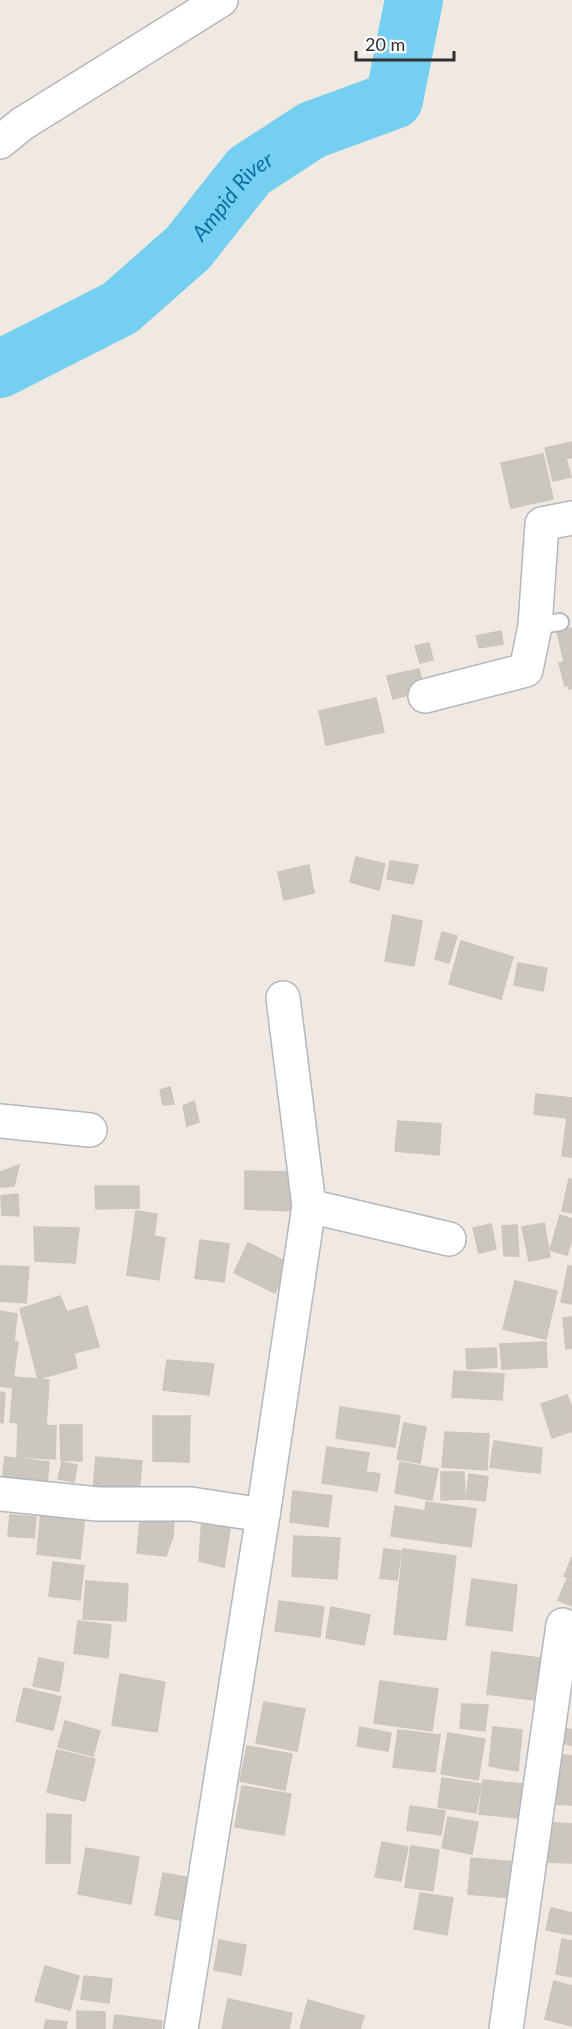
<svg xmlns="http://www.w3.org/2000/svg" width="572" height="2029" font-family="Lato,sans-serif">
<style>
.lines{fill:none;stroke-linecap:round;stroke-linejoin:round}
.river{stroke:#75cff0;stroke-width:58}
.building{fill:#cbc7bf;stroke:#cbc5ba;stroke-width:1.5}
.lane-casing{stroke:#b4b7c1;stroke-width:20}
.street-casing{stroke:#b4b7c1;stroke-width:36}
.lane{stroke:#fff;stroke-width:16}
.street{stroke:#fff;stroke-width:33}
.labels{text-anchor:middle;stroke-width:4.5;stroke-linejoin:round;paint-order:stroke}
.water-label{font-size:22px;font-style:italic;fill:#0d6fa3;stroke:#fff}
</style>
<rect width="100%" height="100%" fill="#efe9e1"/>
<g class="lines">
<path class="river" id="s1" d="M0,369L120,308L188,248L249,171L312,130L394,100L414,0"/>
</g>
<g class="building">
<polygon points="572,442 572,457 566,459 571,477 553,481 545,448"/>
<polygon points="543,454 553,499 511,508 501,463"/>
<polygon points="572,628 572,688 569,689 569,685 565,686 559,663 564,662 557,631"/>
<polygon points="501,631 503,644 479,648 476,636"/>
<polygon points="429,643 433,660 420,663 415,646"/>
<polygon points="419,669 424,691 393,699 387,676"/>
<polygon points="376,698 384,732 326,745 319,711"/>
<polygon points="356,857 385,864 379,890 350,882"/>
<polygon points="390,861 418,865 413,884 387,879"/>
<polygon points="309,865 314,893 284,900 278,872"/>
<polygon points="393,915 422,921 414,966 385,961"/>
<polygon points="442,932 457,936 449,963 435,959"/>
<polygon points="461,941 513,957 501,999 449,984"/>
<polygon points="518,963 547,968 543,991 514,985"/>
<polygon points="170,1087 174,1104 163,1105 160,1090"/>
<polygon points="536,1094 572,1098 572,1157 562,1156 567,1118 534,1114"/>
<polygon points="194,1101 199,1122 187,1126 183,1106"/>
<polygon points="398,1121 441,1124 439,1155 395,1151"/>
<polygon points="19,1165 14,1186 0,1187 0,1172"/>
<polygon points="245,1171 294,1172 293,1211 245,1209"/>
<polygon points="569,1179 572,1180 572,1213 562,1211"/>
<polygon points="95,1186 139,1186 139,1208 96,1209"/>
<polygon points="18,1194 19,1216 2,1215 1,1196"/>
<polygon points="136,1211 157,1214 154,1236 165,1238 159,1280 127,1275"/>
<polygon points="560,1215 572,1219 572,1239 567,1255 550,1250"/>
<polygon points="544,1223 550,1257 529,1261 522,1227"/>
<polygon points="491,1224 496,1249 479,1253 473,1228"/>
<polygon points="517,1225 519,1256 504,1256 502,1226"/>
<polygon points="34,1227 79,1228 75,1263 35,1261"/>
<polygon points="200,1240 229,1244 224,1282 195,1278"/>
<polygon points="248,1243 289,1263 275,1293 234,1273"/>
<polygon points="0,1266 29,1267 26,1303 0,1301"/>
<polygon points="568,1266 572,1266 572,1304 561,1302"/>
<polygon points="515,1281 557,1291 546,1339 503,1329"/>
<polygon points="60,1296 67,1312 87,1306 99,1347 74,1353 77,1368 38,1379 20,1309"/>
<polygon points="0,1311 17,1314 14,1342 18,1342 12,1388 0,1386"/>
<polygon points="572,1317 572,1348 566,1349 563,1318"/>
<polygon points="546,1342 547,1367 502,1369 500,1344"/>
<polygon points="496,1348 497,1367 467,1369 466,1349"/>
<polygon points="167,1360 214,1364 209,1395 163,1390"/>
<polygon points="454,1371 504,1374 502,1400 452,1397"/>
<polygon points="14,1377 49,1380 46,1425 10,1422"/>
<polygon points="0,1392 5,1393 3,1423 0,1422"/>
<polygon points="567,1395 572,1408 572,1431 552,1438 541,1404"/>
<polygon points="340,1407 400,1416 395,1447 336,1438"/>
<polygon points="153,1416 190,1416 189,1462 153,1461"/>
<polygon points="404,1423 426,1427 420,1463 397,1459"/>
<polygon points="18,1424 56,1426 55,1459 17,1457"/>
<polygon points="60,1425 82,1425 82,1461 61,1460"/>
<polygon points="445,1432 489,1434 487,1470 442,1467"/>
<polygon points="494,1441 521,1445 518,1471 490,1467"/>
<polygon points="521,1445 542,1448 540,1473 518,1471"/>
<polygon points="327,1447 369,1453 366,1472 380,1474 377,1491 322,1483"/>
<polygon points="5,1457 49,1462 46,1496 1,1491"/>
<polygon points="96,1457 142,1461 139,1494 93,1490"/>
<polygon points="62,1462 77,1465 74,1482 58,1479"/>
<polygon points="400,1462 438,1469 432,1500 395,1493"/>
<polygon points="441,1472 464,1472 465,1499 441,1500"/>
<polygon points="469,1474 488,1477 485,1501 466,1499"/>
<polygon points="293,1491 332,1496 328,1527 290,1522"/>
<polygon points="426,1502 476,1509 471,1547 391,1536 395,1506 425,1511"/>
<polygon points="41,1511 85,1515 80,1559 37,1554"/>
<polygon points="10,1515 36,1517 34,1538 8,1536"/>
<polygon points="202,1518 231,1522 224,1567 199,1561"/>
<polygon points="140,1519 174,1520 173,1536 166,1556 137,1553"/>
<polygon points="294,1536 340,1538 337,1579 292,1576"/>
<polygon points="384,1549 401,1551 397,1580 380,1578"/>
<polygon points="403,1549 456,1556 446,1640 394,1634"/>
<polygon points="572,1557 572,1579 564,1576"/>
<polygon points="53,1562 84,1566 80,1600 49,1596"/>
<polygon points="472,1579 517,1585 512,1631 466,1625"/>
<polygon points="567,1579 572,1581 572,1606 558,1600"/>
<polygon points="86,1581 128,1584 126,1621 83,1619"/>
<polygon points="279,1601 324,1607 320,1637 275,1631"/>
<polygon points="331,1607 370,1615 364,1645 326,1638"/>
<polygon points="78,1621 111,1625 108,1658 74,1653"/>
<polygon points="492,1652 548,1659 543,1701 487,1694"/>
<polygon points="39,1658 64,1663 59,1691 33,1686"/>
<polygon points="120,1674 165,1682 157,1732 112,1725"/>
<polygon points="380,1681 438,1689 432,1731 374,1723"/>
<polygon points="24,1688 61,1697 53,1730 16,1721"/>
<polygon points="264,1702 305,1709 297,1751 256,1743"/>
<polygon points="462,1704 488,1705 485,1731 460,1728"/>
<polygon points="65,1721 100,1731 93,1756 58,1747"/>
<polygon points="360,1727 391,1733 388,1751 357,1746"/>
<polygon points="493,1727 522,1730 518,1771 489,1766"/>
<polygon points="565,1728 572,1730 572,1746 561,1742"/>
<polygon points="398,1730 440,1735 435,1772 393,1767"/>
<polygon points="448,1733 485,1739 478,1780 441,1774"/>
<polygon points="247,1746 292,1754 285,1790 240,1781"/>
<polygon points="57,1750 95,1759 85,1801 47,1792"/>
<polygon points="557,1754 572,1756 572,1805 552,1804"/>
<polygon points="442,1778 481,1784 476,1813 438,1807"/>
<polygon points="483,1780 533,1785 529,1819 479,1814"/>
<polygon points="242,1786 291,1794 284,1835 235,1827"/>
<polygon points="410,1806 445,1811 441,1835 407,1830"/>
<polygon points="47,1814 71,1815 70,1863 46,1863"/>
<polygon points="448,1817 478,1822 472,1854 442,1848"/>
<polygon points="541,1822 572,1824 572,1863 540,1862"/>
<polygon points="382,1842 408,1847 401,1881 375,1877"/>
<polygon points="411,1846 439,1850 433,1891 405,1887"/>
<polygon points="86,1848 139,1857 131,1904 78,1894"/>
<polygon points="471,1858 515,1862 512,1898 468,1894"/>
<polygon points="163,1873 202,1880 194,1923 155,1915"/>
<polygon points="420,1893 453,1898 447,1935 414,1929"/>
<polygon points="551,1908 572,1913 572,1935 546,1930"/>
<polygon points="562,1939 572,1941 572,1977 556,1974"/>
<polygon points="219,1940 246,1945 241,1975 214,1970"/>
<polygon points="45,1966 79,1976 70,2010 35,2001"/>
<polygon points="84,1976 112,1979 109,2003 81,1999"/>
<polygon points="554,1981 572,1986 572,2026 545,2019"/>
<polygon points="228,1999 292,2013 289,2029 222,2029"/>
<polygon points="308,2000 364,2016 360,2029 300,2029"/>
<polygon points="77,2011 105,2012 105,2029 77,2029"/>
<polygon points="115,2015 162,2021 161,2029 113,2029"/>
<polygon points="46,2020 67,2022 66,2029 44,2029"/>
</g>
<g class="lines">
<g class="lane-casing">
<polyline id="lane" points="535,626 560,622"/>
</g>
<g class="street-casing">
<g id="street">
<polyline points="0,142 22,124 221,0"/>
<polyline points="425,696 526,670 535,626 542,524 572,518"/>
<polyline points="0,1121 90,1130"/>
<polyline points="309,1206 449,1239"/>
<polyline points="0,1494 98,1504 191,1504 263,1515"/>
<polyline points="181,2029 263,1515 309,1206 283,998"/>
<polyline points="506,2029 563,1625"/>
</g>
</g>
<use href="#lane" class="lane"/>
<use href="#street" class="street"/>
</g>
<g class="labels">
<g class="water-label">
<text dy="8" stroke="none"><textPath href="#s1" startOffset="294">Ampid River</textPath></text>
</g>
</g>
<path d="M356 51v9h98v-9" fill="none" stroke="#2e2e2e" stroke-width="3"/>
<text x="365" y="51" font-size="18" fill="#2e2e2e" stroke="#ffffff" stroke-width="4.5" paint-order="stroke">20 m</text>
</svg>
